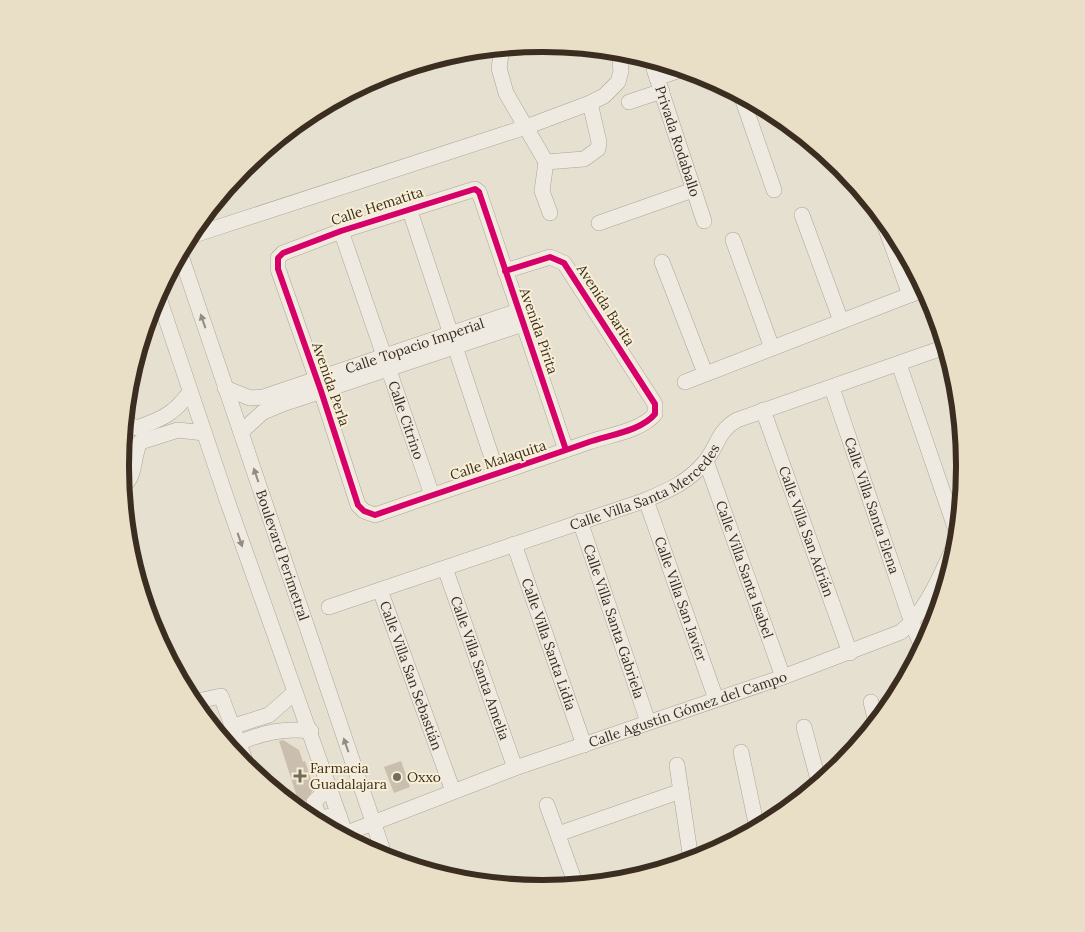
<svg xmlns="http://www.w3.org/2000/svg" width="1085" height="932" font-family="Lora,serif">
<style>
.building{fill:#cabeaf}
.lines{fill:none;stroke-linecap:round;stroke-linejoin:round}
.minor-casing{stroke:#aba598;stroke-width:16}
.minor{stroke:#eeeae1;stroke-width:15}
.cycleway-casing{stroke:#f7eed5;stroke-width:9}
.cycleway{stroke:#d6006c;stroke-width:6}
.oneway{fill:#948c80}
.poi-dot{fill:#766c5d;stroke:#f7eed5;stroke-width:2}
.labels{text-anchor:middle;stroke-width:4;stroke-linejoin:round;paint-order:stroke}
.street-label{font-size:14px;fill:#3b2d1f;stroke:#f7eed5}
.poi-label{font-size:14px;fill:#3b2d1f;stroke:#f7eed5;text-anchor:start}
.rim{fill:none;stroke:#3b2d1f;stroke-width:6}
</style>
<rect width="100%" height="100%" fill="#e5e0cf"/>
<g class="building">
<polygon points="283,740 299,750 303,762 305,761 314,789 305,801 298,800 279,741"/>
<polygon points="401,761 410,787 394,793 384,767"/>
</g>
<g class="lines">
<g class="minor-casing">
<g id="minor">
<polyline points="502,48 499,68 506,93 546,162 584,159 598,149 599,142 590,103"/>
<path id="s1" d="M660,62L655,65L654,69L704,221"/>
<polyline points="657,78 683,69"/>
<polyline points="741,95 774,190"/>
<polyline points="629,102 662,91"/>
<polyline points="546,162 542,191 550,213"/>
<polyline points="409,208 497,473"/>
<polyline points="802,215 841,321"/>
<polyline points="882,218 910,295"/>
<polyline points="599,223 693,190"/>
<path id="s2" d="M341,231L432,495"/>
<polyline points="188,237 526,127 590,103 604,96 618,82 621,71 619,51"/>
<polyline points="733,240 772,348"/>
<path id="s3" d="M180,253L385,857"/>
<polyline points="662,262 705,373"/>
<path d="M505,271L550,257L564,263L655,404V414C641,431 609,435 589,442C518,467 446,490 375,515L364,511L358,505L321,391L278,269V258L283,253L341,231L475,189L479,192L566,450"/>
<polyline points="158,295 228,503 347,838"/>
<polyline points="899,364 958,536"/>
<polyline points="685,382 925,289"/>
<path id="s4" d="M225,388L250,398L263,397L518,311"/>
<path id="s5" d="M832,388L912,623L920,642L924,644"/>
<path id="s6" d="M763,410L850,653"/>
<path d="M125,422L137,428C162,419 174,414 190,392"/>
<polyline points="241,432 263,412 280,405 523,324"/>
<path id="s7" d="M706,461L783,677"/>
<path d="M122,487C137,476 132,458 140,442L178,430L204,433"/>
<path id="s8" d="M646,500L716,699"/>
<path id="s9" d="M580,521L648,722"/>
<path id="s10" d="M514,544L584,745"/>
<path id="s11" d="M445,568L515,768"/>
<path id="s12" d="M380,590L453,791"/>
<path id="s13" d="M329,607L646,500C669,490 688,482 704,463C718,447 717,431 737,420L945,347"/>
<polyline points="193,702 221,696 248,768"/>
<polyline points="871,702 876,722"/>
<polyline points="234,726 269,715 294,693"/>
<polyline points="804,727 819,783"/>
<path d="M239,743C264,732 284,728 311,731"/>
<polyline points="741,752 757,828"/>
<polyline points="677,765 691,860"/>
<polyline points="330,787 314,802 319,818 339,815"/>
<polyline points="547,805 576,885"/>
<polyline points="558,834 681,791"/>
<path id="s14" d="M342,835L515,768L783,677L901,632C929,608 941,573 957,540"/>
</g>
</g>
<use href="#minor" class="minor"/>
<g class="cycleway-casing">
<path id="cycleway" d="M505,271L550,257L564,263L655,404V414C641,431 609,435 589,442C518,467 446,490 375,515L364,511L358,505L321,391L278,269V258L283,253L341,231L475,189L479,192L566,450"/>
</g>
<use href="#cycleway" class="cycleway"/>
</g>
<defs><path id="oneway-solid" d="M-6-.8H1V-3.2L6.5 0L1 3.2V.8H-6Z" transform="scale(1.25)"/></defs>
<g class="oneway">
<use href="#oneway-solid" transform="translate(203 321) rotate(-109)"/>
<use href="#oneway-solid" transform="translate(256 475) rotate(-109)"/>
<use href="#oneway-solid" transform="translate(240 540) rotate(71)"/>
<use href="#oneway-solid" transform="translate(346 745) rotate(-109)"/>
</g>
<g class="poi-dot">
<path d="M297.5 768.5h5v5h5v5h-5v5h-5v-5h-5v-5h5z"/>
<circle cx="397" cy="777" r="5"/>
</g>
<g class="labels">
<g class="street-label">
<text dy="5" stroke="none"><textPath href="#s1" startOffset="86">Privada Rodaballo</textPath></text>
<text transform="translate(377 206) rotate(-18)" y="5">Calle Hematita</text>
<text transform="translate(606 305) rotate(57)" y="5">Avenida Barita</text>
<text transform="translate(539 331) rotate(71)" y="5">Avenida Pirita</text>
<text dy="5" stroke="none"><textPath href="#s4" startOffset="200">Calle Topacio Imperial</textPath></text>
<text transform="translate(331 384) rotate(71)" y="5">Avenida Perla</text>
<text dy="5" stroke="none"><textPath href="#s2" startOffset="200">Calle Citrino</textPath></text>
<text transform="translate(498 460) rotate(-18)" y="5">Calle Malaquita</text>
<text dy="5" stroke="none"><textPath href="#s13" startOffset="340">Calle Villa Santa Mercedes</textPath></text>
<text dy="5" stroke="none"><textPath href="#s5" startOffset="124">Calle Villa Santa Elena</textPath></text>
<text dy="5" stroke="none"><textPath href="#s6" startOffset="129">Calle Villa San Adrián</textPath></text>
<text dy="5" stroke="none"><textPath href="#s3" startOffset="319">Boulevard Perimetral</textPath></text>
<text dy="5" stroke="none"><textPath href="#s7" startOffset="115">Calle Villa Santa Isabel</textPath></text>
<text dy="5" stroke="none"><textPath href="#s8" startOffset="105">Calle Villa San Javier</textPath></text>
<text dy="5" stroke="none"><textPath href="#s9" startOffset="106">Calle Villa Santa Gabriela</textPath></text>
<text dy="5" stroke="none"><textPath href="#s10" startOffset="106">Calle Villa Santa Lidia</textPath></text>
<text dy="5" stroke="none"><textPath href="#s11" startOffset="106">Calle Villa Santa Amelia</textPath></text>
<text dy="5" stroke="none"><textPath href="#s12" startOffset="91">Calle Villa San Sebastián</textPath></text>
<text dy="5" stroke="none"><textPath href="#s14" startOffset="368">Calle Agustín Gómez del Campo</textPath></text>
</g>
<g class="poi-label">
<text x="310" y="773">Farmacia<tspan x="310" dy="16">Guadalajara</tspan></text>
<text x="407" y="782">Oxxo</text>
</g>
</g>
<path d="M0 0H1085V932H0ZM542 52H543A413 413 0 0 1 956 465V467A413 413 0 0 1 543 880H542A413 413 0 0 1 129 467V465A413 413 0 0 1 542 52Z" fill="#e8dfc6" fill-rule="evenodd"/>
<path class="rim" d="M542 52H543A413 413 0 0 1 956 465V467A413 413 0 0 1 543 880H542A413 413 0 0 1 129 467V465A413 413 0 0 1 542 52Z"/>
</svg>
